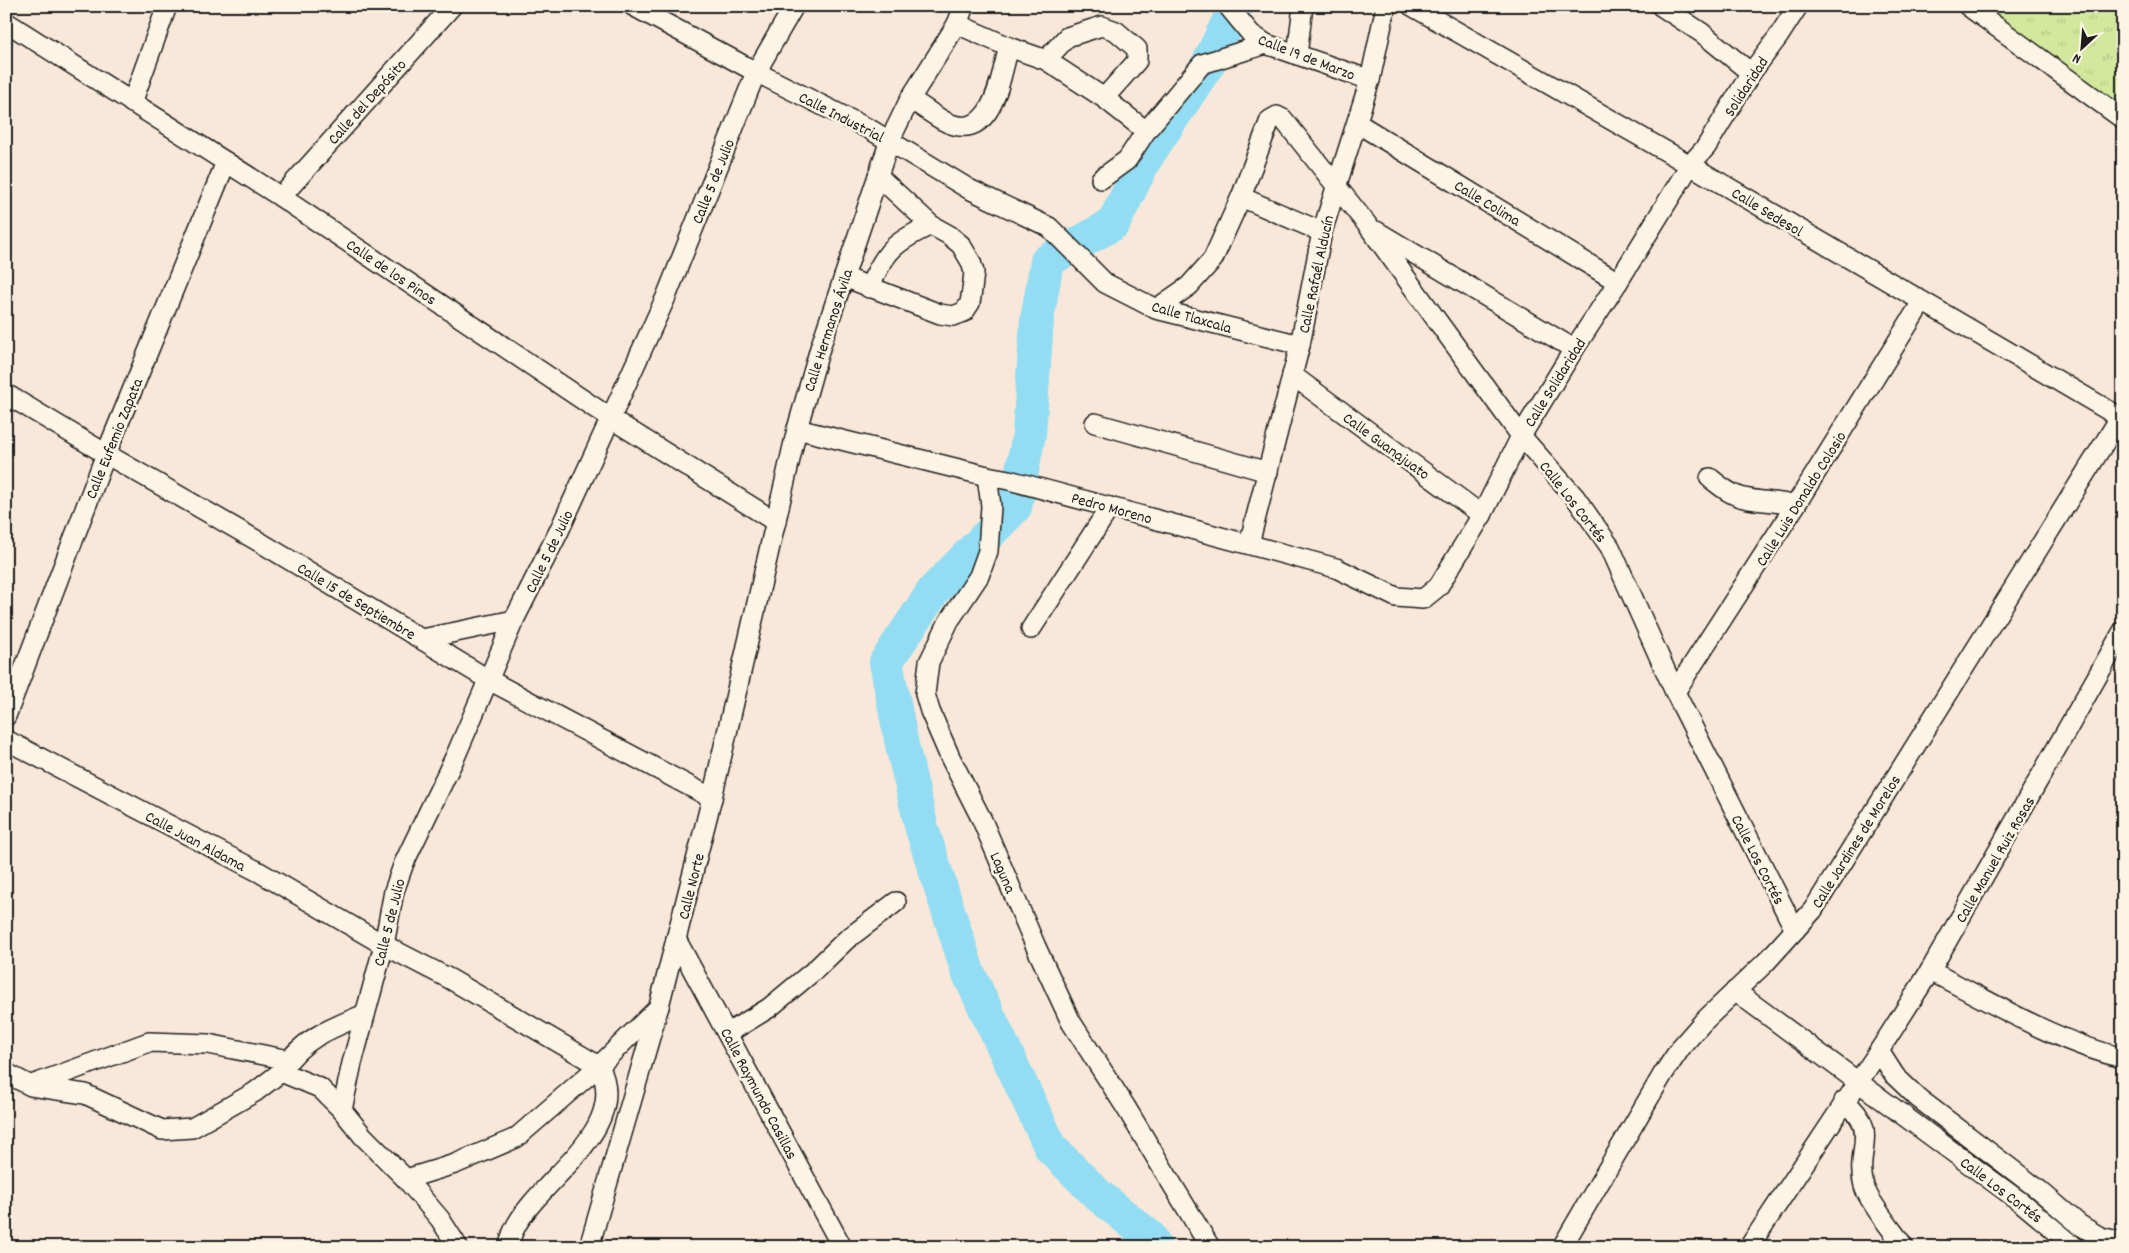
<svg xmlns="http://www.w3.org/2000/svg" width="2129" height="1253" font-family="Dekko,sans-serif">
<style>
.grass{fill:url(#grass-tufts);stroke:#78825c}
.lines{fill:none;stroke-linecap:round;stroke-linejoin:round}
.river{stroke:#92ddf3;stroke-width:34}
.minor-casing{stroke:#1c1c1c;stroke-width:22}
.minor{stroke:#fcf5e5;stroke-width:19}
.labels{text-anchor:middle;stroke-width:5;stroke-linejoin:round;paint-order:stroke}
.street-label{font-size:16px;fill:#1c1c1c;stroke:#fcf5e5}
</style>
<defs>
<pattern id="grass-tufts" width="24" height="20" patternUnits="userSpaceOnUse" patternTransform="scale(1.25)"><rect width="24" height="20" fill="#d3e89d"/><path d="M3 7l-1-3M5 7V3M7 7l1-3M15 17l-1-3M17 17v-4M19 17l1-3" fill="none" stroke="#b5c687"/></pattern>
</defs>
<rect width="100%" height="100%" fill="#f9e8d9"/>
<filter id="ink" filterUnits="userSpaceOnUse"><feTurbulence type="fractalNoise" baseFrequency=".02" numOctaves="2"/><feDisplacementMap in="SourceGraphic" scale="10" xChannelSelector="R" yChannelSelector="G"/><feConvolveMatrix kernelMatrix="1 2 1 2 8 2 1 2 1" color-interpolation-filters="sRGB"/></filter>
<g filter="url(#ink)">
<polygon class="grass" points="1984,6 2123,6 2123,107"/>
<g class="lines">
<polyline class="river" points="1155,1247 1150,1237 1098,1195 1051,1148 968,972 922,829 902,745 886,662 934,590 1015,507 1029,434 1037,320 1047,261 1113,224 1145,159 1208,64 1236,6"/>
<g class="minor-casing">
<g id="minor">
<polyline points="633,6 756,72 871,130 969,189 1049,227 1105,283 1156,309 1300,345"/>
<polyline points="1228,6 1251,34 1266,44 1370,80"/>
<polyline points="1412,6 1690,165 2123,419"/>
<polyline points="1661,6 1702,33 1751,73"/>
<polyline points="1968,6 2123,119"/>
<polyline points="6,22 281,197 610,418 776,522"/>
<polyline points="957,24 1009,47 1046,60 1104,98 1146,131"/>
<polyline points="1297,55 1303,6"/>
<polyline points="1046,60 1067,37 1102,26 1116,31 1137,49 1137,61 1104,98"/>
<path d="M910,99C922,106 934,116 946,122C993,144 1000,77 1009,47"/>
<polyline points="132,103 167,6"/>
<polyline points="1357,123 1618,282"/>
<polyline points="1101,179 1127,160 1146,131 1202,64 1266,44"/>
<polyline points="281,197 452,6"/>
<polyline points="1241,197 1322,232"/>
<polyline points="1376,231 1574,349"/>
<polyline points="844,277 940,314 953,316 964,312 970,303 972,290 974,272 971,262 961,245 949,235 931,225 878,176"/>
<path d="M869,288C885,251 894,242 931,225"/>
<polyline points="1156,309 1189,286 1213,259 1241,197 1270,120 1277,116 1283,119 1369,227 1521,436 1575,497 1610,547 1675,692 1795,930"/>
<polyline points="1292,375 1482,515"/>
<polyline points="6,394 106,454 263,544 489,680 712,798"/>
<polyline points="1095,423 1268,472"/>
<polyline points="797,429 987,476 1009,480 1336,568 1396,597 1423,599 1438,587 1482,515 1521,436 1574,349 1618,282 1690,165 1706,147 1751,73 1778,37 1798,6"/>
<polyline points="987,476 991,506 988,551 979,576 949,621 929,662 925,694 930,711 950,757 982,820 1036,947 1071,1022 1125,1106 1210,1247"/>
<path d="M1710,478C1720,486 1731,495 1744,498C1761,502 1778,501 1795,506"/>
<polyline points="1249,544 1300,345 1322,232 1370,80 1386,6"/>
<polyline points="1031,629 1110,507"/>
<polyline points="422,639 514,620"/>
<polyline points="1675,692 1795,506 1922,302"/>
<polyline points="6,716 106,454 226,162"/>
<path d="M6,740L259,872L384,945L450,979L599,1066C633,1131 534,1182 513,1232C511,1236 510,1242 509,1247"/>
<polyline points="676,939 842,1247"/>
<path d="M1930,971C1992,1002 2055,1042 2123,1058"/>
<polyline points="1735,991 2022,1203 2075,1247"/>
<polyline points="728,1033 769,1008 816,969 846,940 896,902"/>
<polyline points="1879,1051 1895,1076 1918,1098 2039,1190 2080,1225 2100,1237 2099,1247"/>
<path d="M283,1069C302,1038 334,1027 365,1014"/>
<polyline points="6,1073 31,1086 85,1094 162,1130 192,1128 255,1092 281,1072 320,1088 342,1110 363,1136 406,1179 440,1219 458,1247"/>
<polyline points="32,1085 149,1042 208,1044 289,1060"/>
<path d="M1844,1101C1882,1131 1854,1149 1864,1186C1868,1201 1894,1232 1904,1247"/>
<polyline points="342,1110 352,1063 384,945 394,891 404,863 456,755 514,620 559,531 666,297 756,72 794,6"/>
<polyline points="406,1179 455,1164 516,1138 599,1066 659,1007"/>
<polyline points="2100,1237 2123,1242"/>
<polyline points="589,1247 659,1006 712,798 797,429 820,348 890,140 910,99 957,24 964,6"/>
<polyline points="1562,1247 1663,1074 1682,1046 1703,1022 1766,962 1813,910 2123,413"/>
<polyline points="1749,1247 1879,1051 1930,971 2123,631"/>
</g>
</g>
<use href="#minor" class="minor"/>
</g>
</g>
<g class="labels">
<g class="street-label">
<text transform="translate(1307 56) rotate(21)" y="6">Calle 19 de Marzo</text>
<text transform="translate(1745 86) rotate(-57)" y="6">Solidaridad</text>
<text transform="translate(366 101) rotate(-48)" y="6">Calle del Depósito</text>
<text transform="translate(842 116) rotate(27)" y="6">Calle Industrial</text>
<text transform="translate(712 181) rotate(-68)" y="6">Calle 5 de Julio</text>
<text transform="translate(1488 202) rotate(31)" y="6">Calle Colima</text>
<text transform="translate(1768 211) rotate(31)" y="6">Calle Sedesol</text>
<text transform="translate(392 271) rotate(34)" y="6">Calle de los Pinos</text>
<text transform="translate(1315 274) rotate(-78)" y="6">Calle Rafaél Alducín</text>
<text transform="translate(1192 316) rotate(16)" y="6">Calle Tlaxcala</text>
<text transform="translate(827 330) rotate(-72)" y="6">Calle Hermanos Ávila</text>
<text transform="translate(1554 382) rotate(-58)" y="6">Calle Solidaridad</text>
<text transform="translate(113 438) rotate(-68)" y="6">Calle Eufemio Zapata</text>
<text transform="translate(1387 445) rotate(36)" y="6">Calle Guanajuato</text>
<text transform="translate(1800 498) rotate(-58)" y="6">Calle Luis Donaldo Colosio</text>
<text transform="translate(1574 501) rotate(52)" y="6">Calle Los Cortés</text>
<text transform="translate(1112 507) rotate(15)" y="6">Pedro Moreno</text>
<text transform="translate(548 551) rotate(-64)" y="6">Calle 5 de Julio</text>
<text transform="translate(357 600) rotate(31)" y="6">Calle 15 de Septiembre</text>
<text transform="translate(196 840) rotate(28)" y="6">Calle Juan Aldama</text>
<text transform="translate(1855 841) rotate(-58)" y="6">Calle Jardines de Morelos</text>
<text transform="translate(1759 859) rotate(63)" y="6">Calle Los Cortés</text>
<text transform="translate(1994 859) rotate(-60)" y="6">Calle Manuel Ruiz Rosas</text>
<text transform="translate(1004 872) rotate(67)" y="6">Laguna</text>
<text transform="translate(690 886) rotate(-76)" y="6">Calle Norte</text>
<text transform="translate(388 922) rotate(-76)" y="6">Calle 5 de Julio</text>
<text transform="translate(760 1093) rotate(62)" y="6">Calle Raymundo Casillas</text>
<text transform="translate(2002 1189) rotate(37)" y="6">Calle Los Cortés</text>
</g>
</g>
<rect width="2129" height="1253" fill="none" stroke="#fcf5e5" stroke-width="25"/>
<rect x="12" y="12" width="2104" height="1228" fill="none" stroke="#1c1c1c" stroke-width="2" filter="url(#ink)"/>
<g transform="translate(2082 48) rotate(206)" stroke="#fcf5e5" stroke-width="4" paint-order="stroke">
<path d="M0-4L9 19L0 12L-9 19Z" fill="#1c1c1c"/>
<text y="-8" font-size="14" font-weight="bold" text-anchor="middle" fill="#1c1c1c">N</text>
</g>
</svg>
